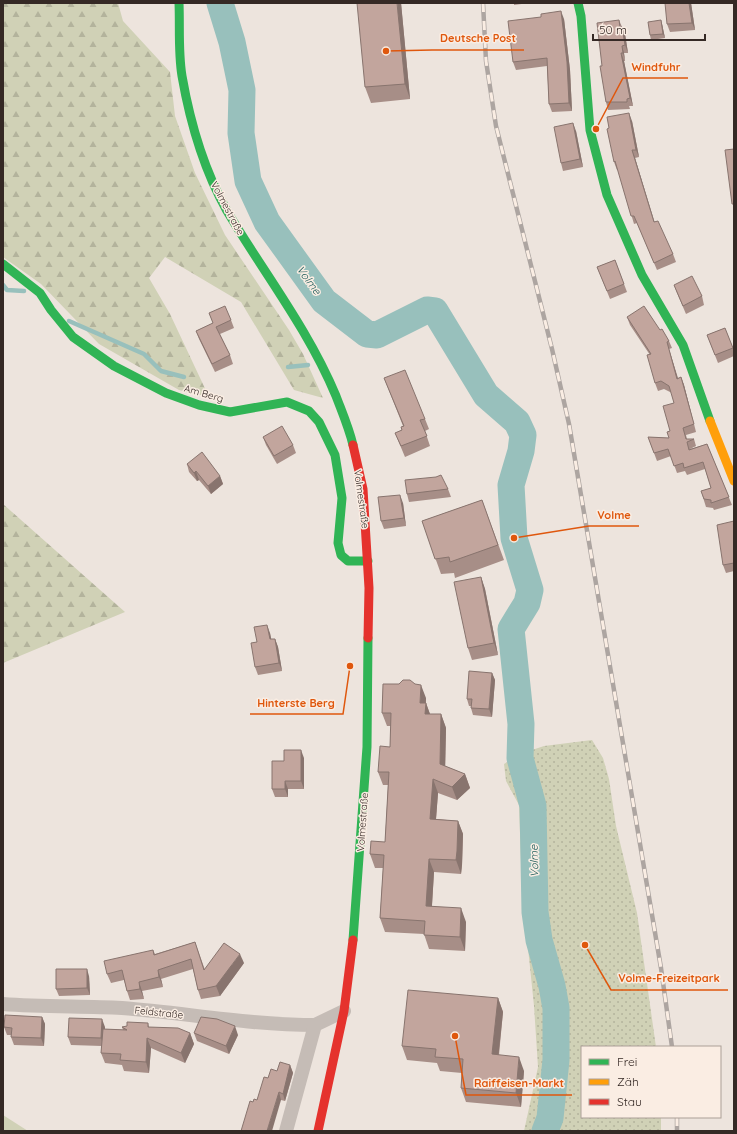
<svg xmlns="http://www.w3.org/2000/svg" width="737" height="1134" font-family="Quicksand,sans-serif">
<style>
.grass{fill:#d0d1b6}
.forest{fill:url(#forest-firs)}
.park{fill:url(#park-dots)}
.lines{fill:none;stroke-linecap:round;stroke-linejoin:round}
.stream{stroke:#98c0bc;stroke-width:4.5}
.river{stroke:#98c0bc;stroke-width:27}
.street{stroke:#c5bcb6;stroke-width:14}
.fast{stroke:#30b455;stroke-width:9}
.slow{stroke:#ff9f0a;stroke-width:9}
.jam{stroke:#e5322d;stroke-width:9}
.rail-casing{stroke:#ada5a1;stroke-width:4.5}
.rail{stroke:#faede3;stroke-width:3;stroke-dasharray:9;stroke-linecap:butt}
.wall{fill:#a78e87}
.shaded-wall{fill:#88746e}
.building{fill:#c2a59d;stroke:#88746e}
.labels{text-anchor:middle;stroke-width:3;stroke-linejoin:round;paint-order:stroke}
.street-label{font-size:10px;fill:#352925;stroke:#faede3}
.water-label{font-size:11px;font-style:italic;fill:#185957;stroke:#faede3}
.leader{fill:none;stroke:#df570d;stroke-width:1.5}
.callout-dot{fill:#df570d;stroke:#faede3;stroke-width:1.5}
.callout-label{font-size:11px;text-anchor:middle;font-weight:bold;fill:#df570d;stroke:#faede3;stroke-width:3;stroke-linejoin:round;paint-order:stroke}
</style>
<defs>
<pattern id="forest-firs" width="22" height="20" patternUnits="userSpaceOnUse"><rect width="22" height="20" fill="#d0d1b6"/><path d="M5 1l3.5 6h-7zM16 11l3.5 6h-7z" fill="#b3b39c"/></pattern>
<pattern id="park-dots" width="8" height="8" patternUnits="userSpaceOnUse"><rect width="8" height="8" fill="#d0d1b6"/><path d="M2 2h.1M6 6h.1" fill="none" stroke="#b3b39c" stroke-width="1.8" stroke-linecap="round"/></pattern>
</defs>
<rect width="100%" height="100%" fill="#ede4dd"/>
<polygon class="grass" points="3,1115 28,1131 3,1131"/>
<g class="forest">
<polygon points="3,3 118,3 123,21 170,72 175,116 195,173 225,235 289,330 303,354 323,398 294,390 241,302 165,257 149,278 170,314 209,397 179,390 99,344 41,284 3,257"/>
<polygon points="3,504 125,612 3,663"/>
</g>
<polygon class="park" points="592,740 603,758 609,779 616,826 637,913 656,1047 582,1047 582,1117 661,1117 661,1131 524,1131 538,1067 534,1006 522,890 519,805 506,781 504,764 523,753 544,746"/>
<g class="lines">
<g class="stream">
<polyline points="3,285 7,290 24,291"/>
<polyline points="69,321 144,354 161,371 184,377"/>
<polyline points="288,367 308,365"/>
</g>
<polyline class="river" points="220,3 232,42 242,90 241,133 248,181 267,222 324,301 367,334 377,335 427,310 435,311 486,395 517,422 523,435 521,451 511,485 514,538 530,590 527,603 511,629 521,724 520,758 533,806 535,912 539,940 552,986 556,1008 556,1060 550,1118 545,1131"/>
<g class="street">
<path d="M3,1004C42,1007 82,1006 122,1008C186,1013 250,1025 315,1025"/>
<polyline points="286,1131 315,1025 344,1011"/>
</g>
<g class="fast">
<path d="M179,3C180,27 178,52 182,76C190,122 204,170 227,211C264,273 308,329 336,396C342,412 349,428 353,445"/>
<polyline points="578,3 581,16 590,130 607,195 642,275 683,345 710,421"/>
<polyline points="3,264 40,293 51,310 73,337 114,366 166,393 199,405 230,412 287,402 309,411 319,422 335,455 342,498 338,543 341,555 348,561 368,561"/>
<polyline points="353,940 367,747 368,638"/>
</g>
<polyline class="slow" points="710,421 734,481"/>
<g class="jam">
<polyline points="353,445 363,489 369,588 368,638"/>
<polyline points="318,1131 344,1011 353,940"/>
</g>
<g class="rail-casing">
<g id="rail">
<polyline points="483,3 486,61 496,126 552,349 569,424 661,968 672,1047"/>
<polyline points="677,1117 677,1131"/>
</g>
</g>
<use href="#rail" class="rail"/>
</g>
<g class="wall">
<polygon points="401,3 410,99 371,103 365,87"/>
<polygon points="514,3 529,3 514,5"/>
<polygon points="691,3 695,30 670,32 667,24"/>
<polygon points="564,19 570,70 572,111 552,112 549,104 547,66 516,70 513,62"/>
<polygon points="619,20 625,34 628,53 624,53 625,61 624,61 633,106 629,106 630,109 608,110 606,102 602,66"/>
<polygon points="661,20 662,24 665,38 651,40 650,35"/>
<polygon points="632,121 639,157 635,158 654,222 673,254 676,262 657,270 637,223 634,224 618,169 617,170 614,162"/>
<polygon points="576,131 583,167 563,171 561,163"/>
<polygon points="615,260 627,292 610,299 597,267"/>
<polygon points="674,285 702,296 704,305 686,314 677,293"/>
<polygon points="209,313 231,320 234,328 220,334 230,355 233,364 215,372 199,339 196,331 213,323"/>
<polygon points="627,317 660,330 669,341 672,348 669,349 678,378 681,377 684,385 696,432 686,435 687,439 694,439 696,446 690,449 707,444 732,505 714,510 713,508 706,507 701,491 711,488 705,469 687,475 685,471 677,473 671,456 657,461 648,437 669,438 674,403 672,393 664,389 658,391 655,383 650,355 630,325"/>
<polygon points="725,328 734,351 734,356 718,363 707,335"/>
<polygon points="384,378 425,419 429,429 425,431 430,446 405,457 395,433 402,430 403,426"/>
<polygon points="263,437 293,445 296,453 277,464 266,445"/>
<polygon points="187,464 220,476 223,484 211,494 199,480 197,481 189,472"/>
<polygon points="436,477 448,489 451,497 409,502 407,494"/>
<polygon points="482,500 504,560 455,578 454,573 441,574 422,521"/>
<polygon points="403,503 406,526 384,529 381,521"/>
<polygon points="734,521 734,571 726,573 723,565"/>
<polygon points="481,577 485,589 498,655 472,660 468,648"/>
<polygon points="270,633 271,639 275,639 278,647 282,671 258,675 255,667 257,642"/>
<polygon points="492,673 495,680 492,717 473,715 471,708 471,706 469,706 467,699"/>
<polygon points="426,698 426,703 430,714 441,714 446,728 445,766 465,774 470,788 457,800 438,793 436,819 458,821 463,834 462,865 461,874 434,872 432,906 466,922 465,951 429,949 424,934 385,932 380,918 383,868 375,868 370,854 385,842 388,785 383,785 378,772 390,747 391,726 387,726 382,713"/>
<polygon points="304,758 304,789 288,789 288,797 275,797 272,789 284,761"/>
<polygon points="195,942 205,970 244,963 220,996 201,999 198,990 193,969 161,979 163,987 142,991 144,999 130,1000 127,991 124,980 111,983 107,974 153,950 155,954"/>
<polygon points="89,976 90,995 59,996 56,989"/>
<polygon points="498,998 503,1012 499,1055 524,1071 521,1107 466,1102 461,1088 462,1073 440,1071 437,1063 407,1060 402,1046"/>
<polygon points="42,1017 45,1024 44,1046 14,1045 11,1037 11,1035 7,1035 4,1027"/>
<polygon points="148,1023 149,1027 190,1033 194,1044 185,1063 151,1048 149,1073 124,1071 122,1065 105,1063 101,1053 102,1046 71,1045 68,1037 105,1027 105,1029 123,1030 122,1027"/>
<polygon points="194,1033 238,1035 229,1054 197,1041"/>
<polygon points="290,1065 293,1073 285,1101 281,1100 253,1102 257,1100 268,1078"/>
</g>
<g class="shaded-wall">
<polygon points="397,3 401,3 410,99 405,84"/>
<polygon points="689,3 691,3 695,30 692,23"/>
<polygon points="561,11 564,19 570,70 572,111 569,103"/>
<polygon points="661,20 662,24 665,38 663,34"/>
<polygon points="622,27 625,34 628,53 625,45"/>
<polygon points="622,46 624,53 625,61 623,53"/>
<polygon points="621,53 624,61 633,106 630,98"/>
<polygon points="629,113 632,121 639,157 636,150"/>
<polygon points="573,123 576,131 583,167 580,159"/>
<polygon points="632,150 635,158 657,230 654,222"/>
<polygon points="667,342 669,349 680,386 677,379"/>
<polygon points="681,377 684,385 696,432 694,424"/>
<polygon points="196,471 199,480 197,481 194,473"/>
<polygon points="220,476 223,484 211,494 208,486"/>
<polygon points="400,495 403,503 406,526 404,518"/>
<polygon points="481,577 485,589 498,655 494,643"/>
<polygon points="267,625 270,633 273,648 270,639"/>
<polygon points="275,639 278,647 282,671 279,663"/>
<polygon points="492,673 495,680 492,717 489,709"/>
<polygon points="421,685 426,698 425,713 426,703 431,717 430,727 420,703"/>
<polygon points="441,714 446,728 445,778 440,764"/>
<polygon points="301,750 304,758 304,789 301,781"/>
<polygon points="465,774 470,788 457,800 452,787"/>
<polygon points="433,779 438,793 435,832 430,819"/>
<polygon points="285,781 288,789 288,797 285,789"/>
<polygon points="458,821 463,834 462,865 461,874 456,860"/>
<polygon points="429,859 434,872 431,920 426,906"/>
<polygon points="461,908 466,922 465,951 460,937"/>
<polygon points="240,954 244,963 220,996 216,986"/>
<polygon points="87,969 89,976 90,995 87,988"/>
<polygon points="158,970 161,979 163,987 159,977"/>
<polygon points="139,982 142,991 144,999 140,989"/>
<polygon points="498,998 503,1012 497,1069 492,1054"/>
<polygon points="42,1017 45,1024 44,1046 41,1038"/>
<polygon points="102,1019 105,1027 104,1047 101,1038"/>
<polygon points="235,1026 238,1035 229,1054 226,1046"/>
<polygon points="190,1033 194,1044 185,1063 181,1053"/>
<polygon points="147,1038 151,1048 149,1073 146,1062"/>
<polygon points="519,1057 524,1071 521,1107 516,1093"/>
<polygon points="290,1065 293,1073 285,1101 283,1094"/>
<polygon points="279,1092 281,1100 272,1131 267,1131"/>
</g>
<g class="building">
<polygon points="357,3 397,3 405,84 365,87"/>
<polygon points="665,3 689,3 692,23 667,24"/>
<polygon points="561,11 567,62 569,103 549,104 547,58 513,62 508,21 541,17 541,14"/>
<polygon points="619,20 620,27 622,27 625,45 622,46 623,53 621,53 630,98 627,99 627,102 606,102 600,66 602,66 597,23"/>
<polygon points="661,20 663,34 650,35 648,22"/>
<polygon points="629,113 636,150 632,150 654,222 658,221 673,254 654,263 634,216 631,216 615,161 614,162 607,129 609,128 607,117"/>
<polygon points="573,123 580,159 561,163 554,127"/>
<polygon points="734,149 734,204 732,204 725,150"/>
<polygon points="615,260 624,284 607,291 597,267"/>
<polygon points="692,276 702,296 683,306 674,285"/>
<polygon points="225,306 231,320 216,327 230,355 212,364 196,331 213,323 209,313"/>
<polygon points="644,306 660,330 662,329 669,341 667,342 677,379 681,377 694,424 683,428 686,439 694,439 687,442 689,450 707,444 729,497 711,503 711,500 704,499 701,491 711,488 703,462 684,468 683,463 674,466 668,449 654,453 648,437 669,438 667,432 670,431 663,406 674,403 669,386 661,381 655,383 647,355 651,354 627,317"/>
<polygon points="725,328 733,348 715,355 707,335"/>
<polygon points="405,370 425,419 420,420 427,436 401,446 395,433 402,430 401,427 404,426 384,378"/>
<polygon points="282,426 293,445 274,456 263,437"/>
<polygon points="202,452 220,476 208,486 196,471 194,473 187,464"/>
<polygon points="441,475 448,489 407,494 405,480 436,477"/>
<polygon points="400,495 404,518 381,521 378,497"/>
<polygon points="482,500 498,545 450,562 449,557 435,559 422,521"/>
<polygon points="734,521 734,563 723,565 717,525"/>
<polygon points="481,577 494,643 468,648 454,582"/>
<polygon points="267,625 270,639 275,639 279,663 255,667 251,643 257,642 254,627"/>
<polygon points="469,671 492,673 489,709 471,708 472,699 467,699"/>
<polygon points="403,680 410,680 415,684 421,685 420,703 426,703 425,714 441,714 440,764 465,774 452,787 433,779 430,819 458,821 457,851 456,860 429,859 426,906 461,908 460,937 424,935 425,921 380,918 384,855 370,854 371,841 385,842 389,772 378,772 380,746 390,747 391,713 382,713 383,684 399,684"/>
<polygon points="284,750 301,750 301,781 285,781 285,789 272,789 272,761 284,761"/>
<polygon points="195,942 204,970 224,943 240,954 216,986 198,990 191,959 158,970 159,977 139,982 140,989 127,991 122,970 107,974 104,961 153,950 154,955"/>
<polygon points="56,969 87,969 87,988 56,989"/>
<polygon points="408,990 498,998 492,1054 519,1057 516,1093 461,1088 463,1059 435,1057 436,1049 402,1046"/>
<polygon points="5,1015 42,1017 41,1038 11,1037 12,1028 4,1027"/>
<polygon points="201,1017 217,1019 235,1026 226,1046 194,1033"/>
<polygon points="69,1018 102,1019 101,1038 68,1037"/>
<polygon points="127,1022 148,1023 148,1027 178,1028 190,1033 181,1053 147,1038 146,1062 120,1060 121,1054 101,1053 103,1029 127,1030 122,1027 127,1026"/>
<polygon points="280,1062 290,1065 283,1094 279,1092 267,1131 241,1131 250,1101 253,1102 254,1099 257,1100 264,1077 268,1078 271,1069 277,1071"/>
</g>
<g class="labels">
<g class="street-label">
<text transform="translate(228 208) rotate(62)" y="4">Volmestraße</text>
<text transform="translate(204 393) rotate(16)" y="4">Am Berg</text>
<text transform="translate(362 499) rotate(82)" y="4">Volmestraße</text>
<text transform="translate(362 822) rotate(-86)" y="4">Volmestraße</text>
<text transform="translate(159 1012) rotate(6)" y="4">Feldstraße</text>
</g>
<g class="water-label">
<text transform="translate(309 280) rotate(54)" y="4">Volme</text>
<text transform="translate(534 861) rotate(-91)" y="4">Volme</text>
</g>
</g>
<path class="leader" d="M386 51L432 50H524M596 129L623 78H688M514 538L589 526H639M350 666L343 714H250M585 945L611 990H728M455 1036L466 1095H572"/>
<g class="callout-dot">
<circle cx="386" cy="51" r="4"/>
<circle cx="596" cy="129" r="4"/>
<circle cx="514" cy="538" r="4"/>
<circle cx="350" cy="666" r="4"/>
<circle cx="585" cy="945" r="4"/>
<circle cx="455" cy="1036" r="4"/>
</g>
<g class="callout-label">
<text x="478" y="42">Deutsche Post</text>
<text x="656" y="71">Windfuhr</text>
<text x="614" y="519">Volme</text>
<text x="296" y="707">Hinterste Berg</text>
<text x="669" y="982">Volme-Freizeitpark</text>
<text x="519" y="1087">Raiffeisen-Markt</text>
</g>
<rect width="737" height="1134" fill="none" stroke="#352925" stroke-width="8"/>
<rect x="581" y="1046" width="140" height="72" fill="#faede3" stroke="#ab9f97"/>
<rect x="589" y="1059" width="20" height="6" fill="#30b455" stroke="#ab9f97"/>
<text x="617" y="1066" font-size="12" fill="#352925">Frei</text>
<rect x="589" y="1079" width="20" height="6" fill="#ff9f0a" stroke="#ab9f97"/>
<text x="617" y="1086" font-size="12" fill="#352925">Zäh</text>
<rect x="589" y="1099" width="20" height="6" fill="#e5322d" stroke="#ab9f97"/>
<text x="617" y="1106" font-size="12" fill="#352925">Stau</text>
<path d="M593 34v6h112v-6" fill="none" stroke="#352925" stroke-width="2"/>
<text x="599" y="34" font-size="12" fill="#352925" stroke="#faede3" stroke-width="3" paint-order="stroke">50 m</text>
</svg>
